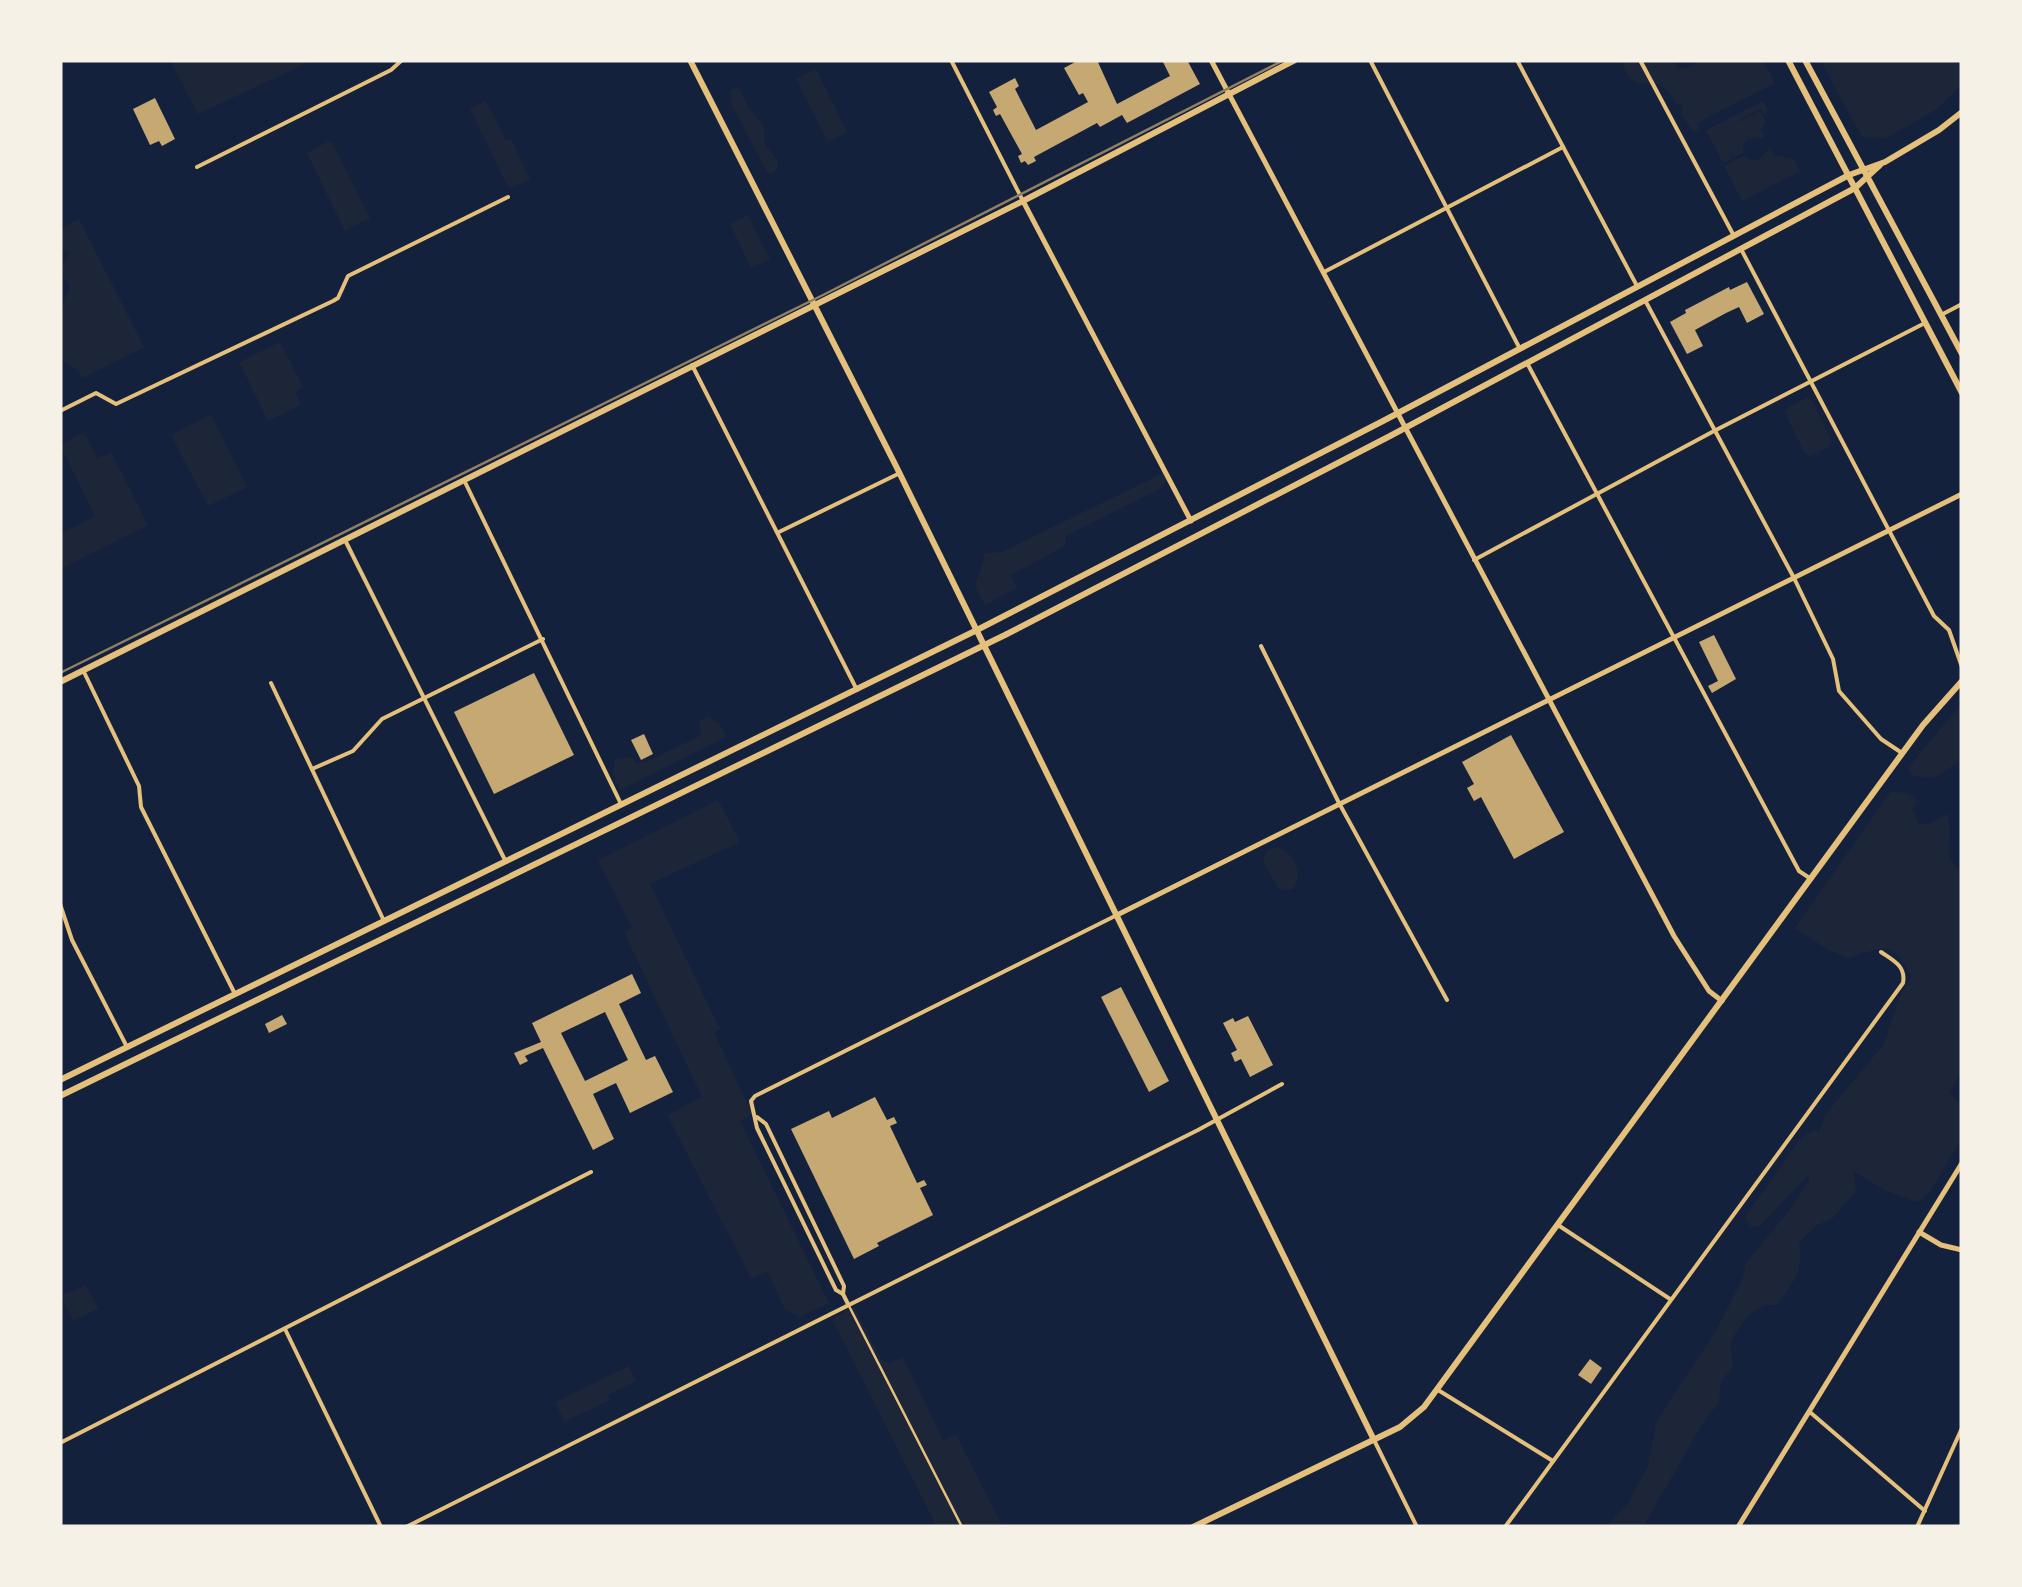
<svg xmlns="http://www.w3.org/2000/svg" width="2022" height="1587" font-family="'Roboto Serif',serif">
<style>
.green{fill:#1d2539}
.building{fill:#c6a872;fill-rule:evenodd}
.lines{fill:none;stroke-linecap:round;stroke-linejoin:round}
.pedestrian{stroke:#e5c07b;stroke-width:2.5}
.minor{stroke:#e5c07b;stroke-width:4}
.tertiary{stroke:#e5c07b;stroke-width:5}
.secondary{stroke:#e5c07b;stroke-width:6}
.primary{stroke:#e5c07b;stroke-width:6}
.tram{stroke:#918062;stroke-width:2.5}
</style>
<rect width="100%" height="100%" fill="#14213d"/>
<g class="green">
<polygon points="170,60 313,60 198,114"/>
<path d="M1621,60H1673L1678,68L1684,69L1702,60H1763L1775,83L1697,123L1699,129L1693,132L1681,114L1683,104H1676C1653,60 1637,108 1621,60Z"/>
<polygon points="1820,60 1962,60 1962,84 1937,109 1885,139 1862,137"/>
<polygon points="816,69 847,132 828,142 796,79"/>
<polygon points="736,88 741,90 747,105 764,127 765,144 778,162 777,170 771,174 767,172 731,104 731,90"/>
<polygon points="486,101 506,140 511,139 530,179 509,189 470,109"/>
<polygon points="1763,101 1768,110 1765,115 1761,109 1719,131 1760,111 1766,122 1761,129 1766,138 1749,138 1743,145 1743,153 1734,157 1728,147 1733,158 1723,163 1706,130"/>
<polygon points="331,140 370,218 345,231 307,153"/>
<polygon points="1770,147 1774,155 1794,159 1800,171 1742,201 1724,166 1744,156 1758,161"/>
<polygon points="748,215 770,259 751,268 730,224"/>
<path d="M79,219L144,347L82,378L78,371L60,358C60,335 56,308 70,289L69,282L60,276V268L70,253L63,250L60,253V229Z"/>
<polygon points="280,342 303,387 295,392 301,405 268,421 239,362"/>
<polygon points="1807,398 1813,402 1832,442 1828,447 1810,456 1804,452 1785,412 1789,407"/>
<polygon points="211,415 247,487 208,506 171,435"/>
<polygon points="84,432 97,458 111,452 148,525 60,569 60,534 95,516 60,445"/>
<polygon points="1163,473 1166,480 1162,488 1066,536 1065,546 1011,575 1017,588 985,605 975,587 985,553 1002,552"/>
<polygon points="1962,703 1962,759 1935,778 1912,776 1908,768"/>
<polygon points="708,716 720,724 726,737 620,790 613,774 615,758 632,757 635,763 646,762 702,735 699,721"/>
<path d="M1891,791L1910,794L1916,799L1913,810L1919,824H1928L1947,814C1956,840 1938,853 1962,872V1070L1950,1093L1962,1106V1139L1929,1193L1918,1202L1887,1191L1854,1172L1856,1191L1832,1219L1817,1225L1799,1242C1804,1268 1793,1285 1777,1305C1751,1304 1742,1323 1730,1343L1733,1367L1721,1382L1719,1402L1703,1423L1643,1527H1605L1627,1505L1648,1466L1656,1422L1717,1329L1743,1278L1746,1263L1791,1208L1809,1181V1174L1758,1228L1750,1226L1745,1217L1798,1142L1807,1133L1816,1130L1819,1133L1824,1116L1884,1044L1899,998L1911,977C1893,936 1881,949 1848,958L1827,949L1795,928Z"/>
<polygon points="718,800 740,842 650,884 720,1029 714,1032 752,1114 740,1121 829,1303 800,1317 785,1310 768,1272 751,1278 667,1115 702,1097 624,932 632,928 598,860"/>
<path d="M1277,847C1294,852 1305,875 1293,889L1280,891L1263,862L1266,852Z"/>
<polygon points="86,1285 98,1309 73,1321 61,1296"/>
<polygon points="854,1307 882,1361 889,1363 903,1357 943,1440 956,1435 1003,1527 937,1527 832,1319"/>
<polygon points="629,1366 636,1381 608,1395 610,1400 565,1422 555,1402"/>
</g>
<g class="building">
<polygon points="1079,60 1097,60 1117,104 1170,76 1162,60 1187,60 1200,84 1127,123 1122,115 1100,127 1097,123 1034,157 1036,161 1028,165 1025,161 1021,163 1018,156 1022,154 1000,114 996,116 993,110 997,107 989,92 1015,78 1019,86 1015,89 1036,130 1088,102 1083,93 1079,95 1064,68"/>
<polygon points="155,98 175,139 162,146 159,141 150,145 133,109"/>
<polygon points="1747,282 1764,314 1747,323 1739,307 1726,313 1695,330 1703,346 1687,354 1670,322 1686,313 1685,310 1729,287 1730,290"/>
<polygon points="1714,635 1736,679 1712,693 1708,686 1718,681 1699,642"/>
<polygon points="534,673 574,755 494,794 454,712"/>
<polygon points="644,734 653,754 641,760 631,740"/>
<polygon points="1511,735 1564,832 1514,859 1481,797 1474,801 1467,788 1474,784 1462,762"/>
<path d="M632,974L641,993L619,1004L646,1060L655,1056L673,1092L630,1113L616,1083L593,1094L614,1139L593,1150L543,1048L525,1056L528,1061L520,1065L514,1053L541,1042L532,1023ZM605,1012L628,1060L585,1081L561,1033Z"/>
<polygon points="1121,987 1169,1081 1149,1092 1101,997"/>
<polygon points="282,1015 287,1024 269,1033 265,1024"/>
<polygon points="1248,1016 1273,1065 1250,1077 1241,1059 1235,1062 1231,1053 1237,1050 1223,1023 1233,1018 1235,1022"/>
<polygon points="875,1097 887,1120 894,1117 897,1123 890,1126 917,1183 924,1180 927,1185 920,1188 933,1215 877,1243 879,1246 854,1259 791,1129 829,1111 832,1118"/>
<polygon points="1590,1359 1602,1368 1591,1384 1578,1375"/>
</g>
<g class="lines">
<polyline class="pedestrian" points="849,1306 962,1527"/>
<g class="minor">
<polyline points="951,60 1023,201"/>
<polyline points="1370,60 1520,349"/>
<polyline points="1517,60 1637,286"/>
<polyline points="1640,60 1734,236"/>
<polyline points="197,167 391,70 402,60"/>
<polyline points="1741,249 1934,616 1949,630 1962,667"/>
<polyline points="1324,272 1563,147"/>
<polyline points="1646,302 1794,578 1833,659 1839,691 1881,739 1902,753"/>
<polyline points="1941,315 1962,304"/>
<polyline points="1527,363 1799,871 1811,879"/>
<polyline points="692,365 857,690"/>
<polyline points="60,411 96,393 116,404 333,301 338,298 348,276 508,197"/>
<polyline points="464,480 621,804"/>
<polyline points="779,532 900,473"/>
<polyline points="345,540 506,862"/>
<polyline points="1474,560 1714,431 1925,323"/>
<polyline points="1261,646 1339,803 1447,1000"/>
<polyline points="83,670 139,786 141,807 235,994"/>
<polyline points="271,683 384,921"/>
<polyline points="312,769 353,751 382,719 543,639"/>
<polyline points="60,904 72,940 127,1047"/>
<polyline points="757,1117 766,1124 844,1286 843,1294 848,1304"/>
<polyline points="1558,1225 1670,1299"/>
<polyline points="843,1294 836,1290 757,1128 751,1101 755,1096 1117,915"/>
<polyline points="285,1329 381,1527"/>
<polyline points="1438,1390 1553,1461"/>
<polyline points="1811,1413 1925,1511"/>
<polyline points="1375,1442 1417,1527"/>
<polyline points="60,1443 591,1172"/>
<polyline points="406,1527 1198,1130 1282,1084"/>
<path d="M1505,1527L1903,983C1906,966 1894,961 1881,952"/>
<polyline points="1917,1527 1962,1428"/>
</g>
<g class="tertiary">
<polyline points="1211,60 1674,936 1709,991 1722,1001"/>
<polyline points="1023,201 1191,521"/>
<polyline points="1117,915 1962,494"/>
<polyline points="1919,1232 1941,1245 1962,1250"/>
<polyline points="1738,1527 1962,1163"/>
</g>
<g class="secondary">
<polyline points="690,60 896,466 1374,1440"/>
<polyline points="60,682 1023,201 1295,60"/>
<polyline points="1193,1527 1400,1427 1424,1407 1923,725 1962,681"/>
</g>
<g class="primary">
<polyline points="1788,60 1962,393"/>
<polyline points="1805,60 1962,354"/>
<polyline points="60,1080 977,630 1383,421 1849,175 1885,162 1939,130 1962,112"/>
<polyline points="60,1096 1005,635 1390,436 1855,188 1880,165"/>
</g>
<polyline class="tram" points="60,673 823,295 1284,60"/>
</g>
<rect width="2022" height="1587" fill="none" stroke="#f6f1e7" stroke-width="125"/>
</svg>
